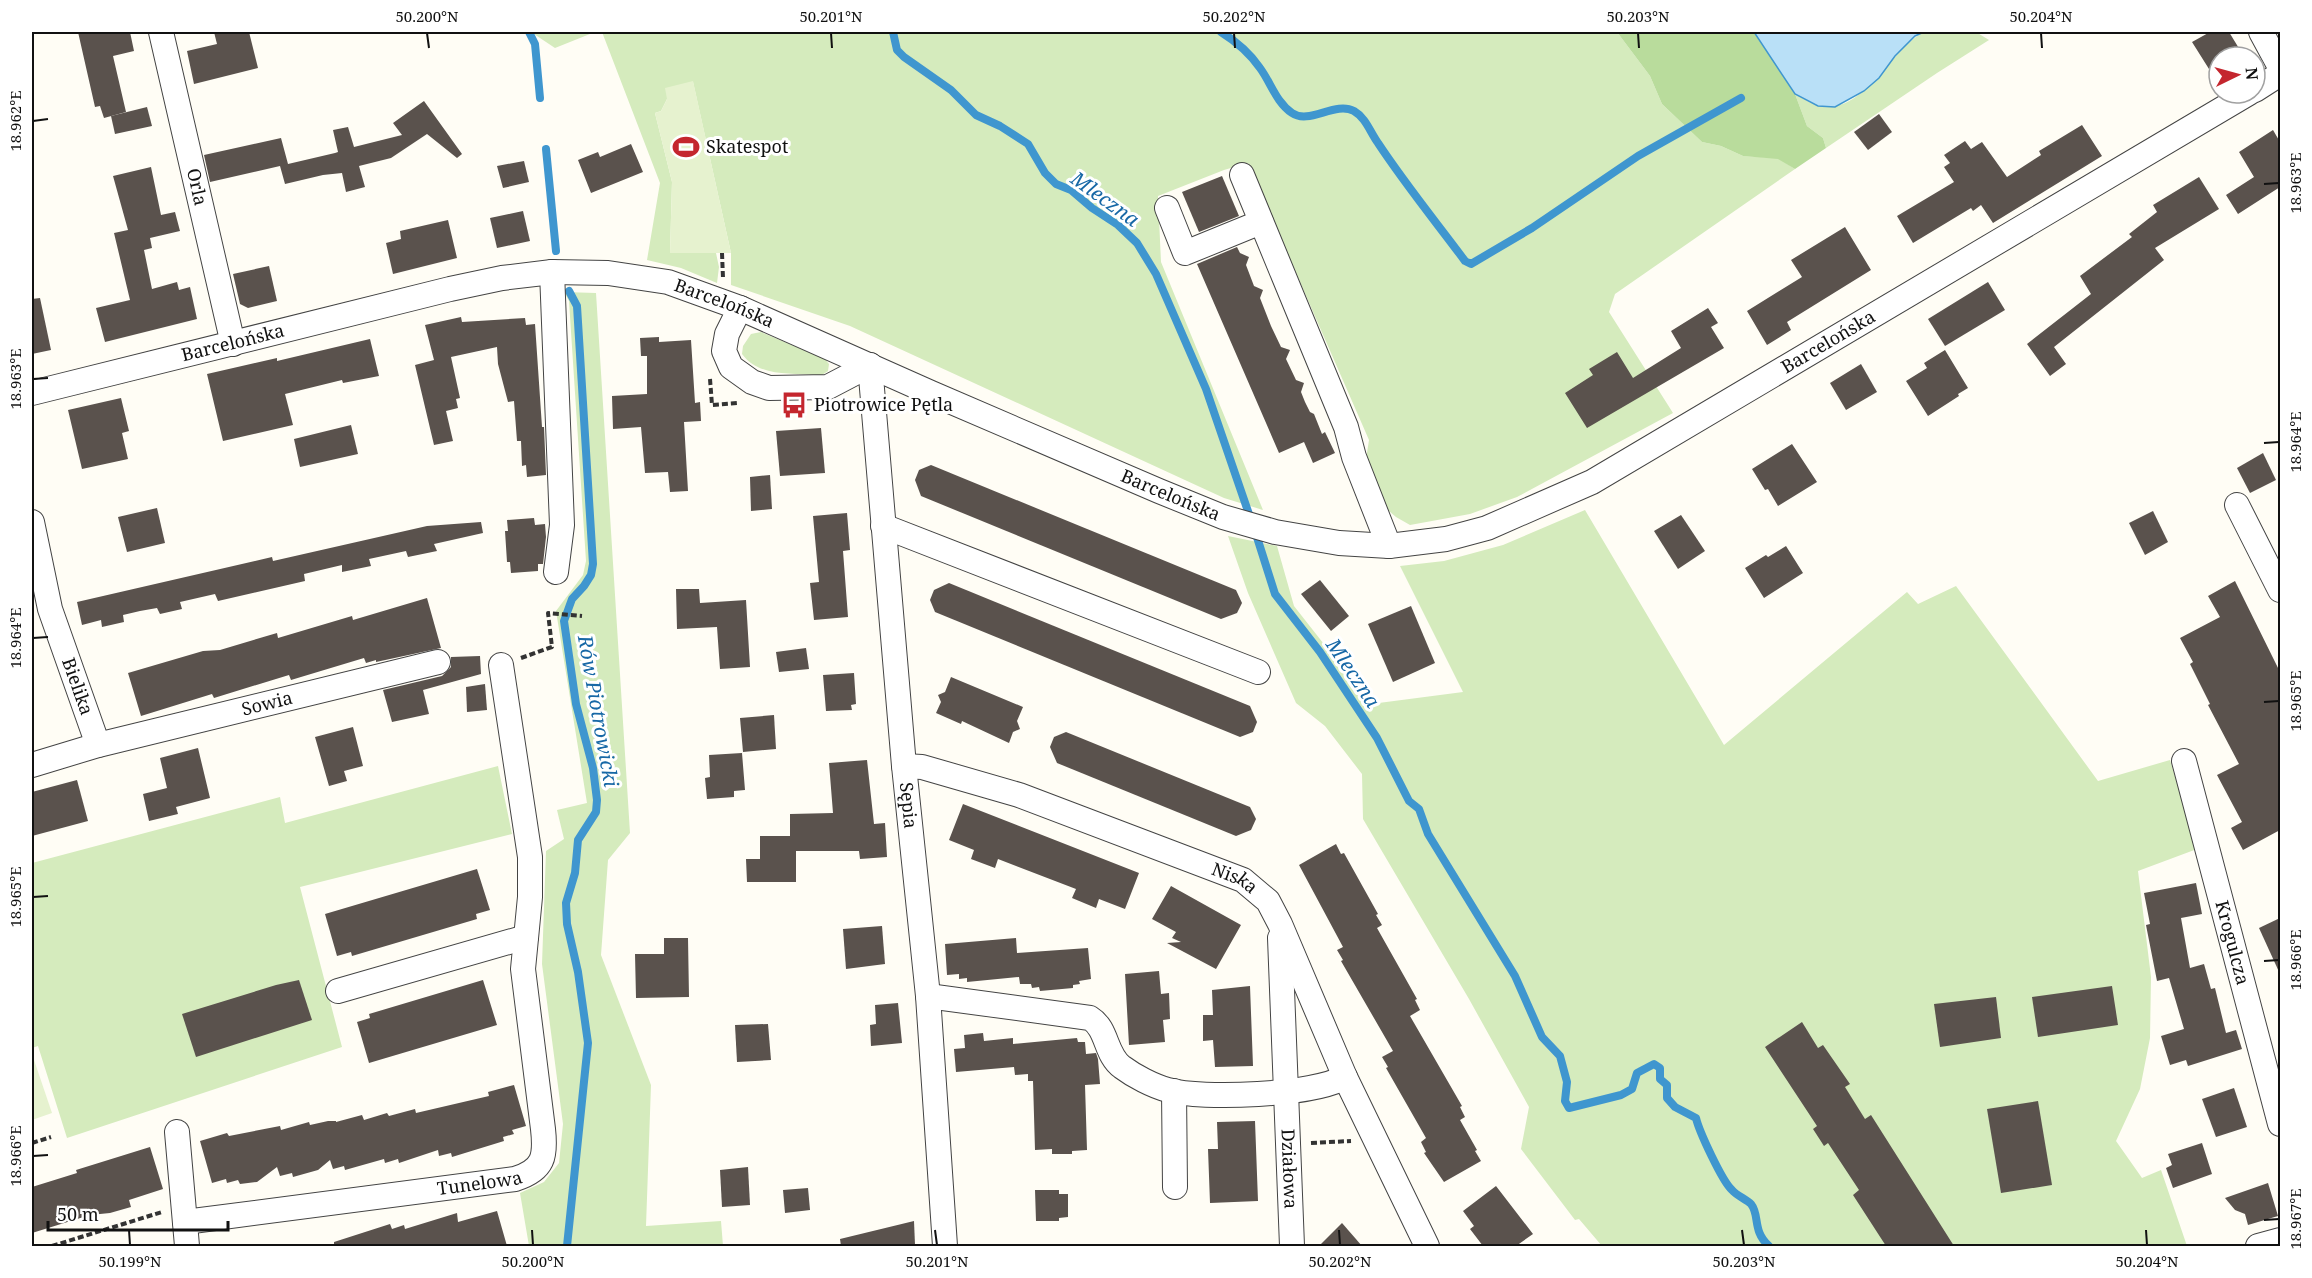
<svg xmlns="http://www.w3.org/2000/svg" width="2312" height="1278" font-family="'Noto Serif',serif">
<style>
.green{fill:#d5ebbd}
.forest{fill:#b9dc9c}
.pitch{fill:#e6f2cf}
.water{fill:#b9e0f7;stroke:#3f96cf;stroke-width:1.5}
.lines{fill:none;stroke-linecap:round;stroke-linejoin:round}
.stream{stroke:#3f96cf;stroke-width:8}
.building{fill:#5a524d}
.minor-casing{stroke:#444;stroke-width:26}
.path{stroke:#333;stroke-width:4;stroke-dasharray:6 3;stroke-linecap:butt}
.minor{stroke:#fff;stroke-width:24}
.ticks{fill:none;stroke:#111;stroke-width:2}
.labels{text-anchor:middle;stroke-width:6;stroke-linejoin:round;paint-order:stroke}
.poi-label{font-size:18px;fill:#111;stroke:#fff;text-anchor:start}
.street-label{font-size:18px;fill:#111;stroke:#fff}
.water-label{font-size:20px;font-style:italic;fill:#1768a6;stroke:#fff}
.neatline{fill:none;stroke:#111;stroke-width:2}
.ticks-label{font-size:15px;text-anchor:middle;fill:#111}
</style>
<rect width="100%" height="100%" fill="#fffdf5"/>
<g class="green">
<polygon points="531,32 595,32 555,48"/>
<polygon points="602,32 1617,32 1650,76 1662,104 1702,142 1721,146 1743,156 1778,158 1795,169 1615,294 1609,312 1673,413 1517,497 1470,514 1410,525 1396,517 1382,505 1366,459 1369,440 1248,163 1224,170 1158,196 1161,262 1263,510 1224,498 850,326 731,285 731,253 693,82 667,99 661,111 655,113 672,182 670,253 716,253 719,267 717,283 681,268 647,260 660,183"/>
<path d="M1924,32H1976L1989,40L1937,73L1826,148L1823,138L1807,126L1795,94C1802,98 1811,104 1820,106C1864,115 1890,49 1924,32Z"/>
<polygon points="564,292 596,293 630,833 608,860 601,955 651,1085 646,1226 721,1221 723,1246 529,1246 520,1193 544,1182 559,1163 563,1124 542,964 546,851 564,839 557,810 587,803 556,611 583,575 586,561 569,301"/>
<path d="M761,332L825,359L829,364L828,371L822,375H816C790,373 759,377 742,354L743,346L751,334Z"/>
<polygon points="1585,510 1724,745 1907,592 1918,604 1956,586 2098,781 2170,760 2197,849 2138,871 2151,977 2150,1038 2140,1089 2116,1141 2142,1178 2161,1170 2187,1246 1602,1246 1579,1219 1575,1220 1521,1149 1529,1107 1469,999 1363,819 1362,774 1325,726 1296,703 1248,593 1228,536 1277,546 1294,606 1371,704 1463,692 1400,566 1444,561 1503,545"/>
<polygon points="498,766 512,834 300,887 342,1047 67,1138 38,1046 32,1048 32,863 280,797 285,823"/>
</g>
<polygon class="forest" points="1617,32 1754,32 1795,94 1807,126 1823,138 1826,148 1795,169 1778,159 1743,156 1721,146 1702,142 1662,104 1650,76"/>
<g class="pitch">
<polygon points="693,81 731,253 670,253 672,182 655,113 661,111 667,99 665,88"/>
<polygon points="32,1054 52,1113 32,1120"/>
</g>
<polygon class="water" points="1754,32 1924,32 1915,36 1895,56 1879,78 1864,91 1835,107 1818,106 1795,94"/>
<g class="lines">
<g class="stream">
<polyline points="529,32 535,44 540,98"/>
<polyline points="893,32 897,50 904,57 951,90 976,115 1000,126 1028,144 1045,173 1056,184 1071,190 1092,208 1118,225 1137,243 1156,274 1206,389 1251,520"/>
<path d="M1221,32C1237,42 1249,52 1260,68C1271,83 1276,102 1292,113C1309,125 1335,101 1354,111C1366,118 1370,132 1378,143C1405,184 1436,222 1465,261L1471,264L1532,228L1638,156L1741,98"/>
<polyline points="546,149 556,251"/>
<path d="M1255,531L1275,594L1320,652L1377,738L1409,801L1419,809L1428,834L1515,976L1542,1037L1560,1056L1567,1082L1565,1101L1569,1108L1621,1095L1632,1089L1637,1073L1654,1064L1660,1068V1079L1667,1085V1098L1675,1107L1696,1118C1699,1131 1722,1181 1732,1190C1737,1196 1746,1199 1751,1204C1760,1215 1752,1231 1769,1246"/>
<polyline points="567,1246 588,1043 578,972 567,924 566,903 575,873 578,840 596,812 597,800 593,768 576,704 564,621 572,599 584,586 591,575 593,564 577,306 569,291"/>
</g>
</g>
<g class="building">
<polygon points="78,32 130,32 134,51 113,56 126,112 104,118 100,106 95,107"/>
<polygon points="214,32 249,32 258,68 194,84 187,51 217,44"/>
<polygon points="2210,32 2229,32 2240,50 2229,57 2219,57 2219,63 2209,69 2192,42"/>
<polygon points="424,101 462,154 457,158 427,134 391,158 359,166 365,187 346,192 342,173 323,175 285,184 280,166 210,182 204,155 281,138 288,164 335,153 338,152 333,130 348,127 354,147 402,135 393,123"/>
<polygon points="147,107 152,126 115,134 111,116"/>
<polygon points="1879,114 1892,132 1868,150 1854,132"/>
<polygon points="2082,125 2102,156 1993,223 1981,205 1973,211 1971,208 1913,243 1897,216 1954,182 1944,167 1950,163 1944,155 1965,141 1971,149 1982,142 2007,177 2041,155 2039,151"/>
<polygon points="2273,130 2280,142 2280,187 2238,214 2226,195 2254,177 2239,152"/>
<polygon points="631,144 643,172 591,193 578,160 598,152 600,157"/>
<polygon points="524,161 529,182 503,188 497,166"/>
<polygon points="151,167 161,215 175,212 180,231 150,238 152,248 144,250 152,289 177,282 179,290 190,287 197,319 105,342 96,308 130,300 114,233 128,230 113,176"/>
<polygon points="1222,176 1239,216 1199,232 1182,192"/>
<polygon points="2199,177 2219,209 2155,248 2164,260 2054,347 2066,364 2050,376 2027,344 2091,294 2080,276 2132,237 2129,234 2157,212 2153,205"/>
<polygon points="523,211 530,241 497,248 490,218"/>
<polygon points="448,220 457,258 393,274 386,243 401,239 400,231"/>
<polygon points="1845,227 1871,270 1787,322 1791,330 1767,345 1747,311 1802,277 1791,260"/>
<polygon points="1237,247 1240,253 1249,257 1246,265 1254,286 1263,290 1260,298 1271,326 1281,347 1290,350 1286,359 1296,380 1304,383 1301,392 1305,402 1310,412 1314,414 1322,434 1325,432 1335,453 1313,463 1304,442 1279,453 1197,264"/>
<polygon points="269,266 277,301 248,308 240,304 233,274"/>
<polygon points="1988,282 2005,310 1945,346 1928,319"/>
<polygon points="40,298 51,350 32,354 32,299"/>
<polygon points="1708,308 1718,323 1711,327 1724,348 1587,428 1565,393 1593,375 1589,369 1617,352 1633,378 1681,348 1671,331"/>
<polygon points="461,317 462,322 525,318 526,325 535,324 542,427 544,427 546,475 527,477 526,465 522,466 521,441 517,441 514,401 508,402 498,364 497,347 451,357 460,398 456,399 458,408 446,411 453,441 434,445 415,365 434,360 425,325"/>
<polygon points="659,337 659,342 691,340 695,403 700,402 701,421 684,422 688,491 670,492 668,472 645,473 641,427 613,429 612,396 647,394 647,356 641,356 640,338"/>
<polygon points="370,339 379,376 343,383 342,380 285,394 293,425 223,441 207,374 277,358 277,361"/>
<polygon points="1945,350 1968,388 1958,394 1959,396 1928,416 1906,381 1927,368 1924,363"/>
<polygon points="1861,364 1877,392 1846,410 1830,383"/>
<polygon points="121,398 129,431 122,433 128,459 82,469 68,410"/>
<polygon points="351,425 358,454 300,467 294,439"/>
<polygon points="821,428 825,473 780,476 776,431"/>
<polygon points="1792,444 1817,482 1778,506 1768,489 1765,490 1752,469"/>
<polygon points="2263,453 2276,480 2250,493 2237,468"/>
<polygon points="931,465 1236,590 1242,603 1237,613 1221,619 921,496 915,480 919,470"/>
<polygon points="770,475 772,509 751,511 750,477"/>
<polygon points="157,508 165,543 127,552 118,517"/>
<polygon points="2153,511 2168,542 2145,555 2129,523"/>
<polygon points="847,513 850,550 843,551 848,617 814,620 810,583 819,582 813,516"/>
<polygon points="1681,515 1705,551 1678,569 1654,531"/>
<polygon points="534,518 535,525 545,524 546,537 543,564 538,564 538,571 511,573 510,562 507,562 505,531 508,531 507,520"/>
<polygon points="481,522 483,533 434,544 437,551 408,557 406,551 369,559 371,566 342,572 342,565 304,574 305,581 218,601 215,594 180,602 182,609 160,614 157,608 140,611 123,615 124,622 102,627 101,620 82,625 77,602 272,557 273,561 427,526"/>
<polygon points="1786,546 1803,573 1764,598 1745,568 1766,555 1768,557"/>
<polygon points="1320,580 1349,616 1331,631 1301,594"/>
<polygon points="2235,581 2280,672 2280,830 2243,850 2231,828 2242,822 2217,775 2239,764 2208,705 2210,704 2190,664 2193,662 2180,638 2220,617 2208,596"/>
<polygon points="949,583 1250,706 1257,722 1253,732 1240,737 935,612 930,600 934,590"/>
<polygon points="676,589 699,589 700,603 746,600 750,667 720,669 717,627 677,629"/>
<polygon points="427,598 441,648 376,662 376,660 366,663 364,658 291,680 289,675 214,698 212,694 141,716 128,673 203,651 220,650 277,633 278,638 352,616 353,620"/>
<polygon points="1411,606 1435,663 1393,682 1368,624"/>
<polygon points="806,648 809,669 779,672 776,652"/>
<polygon points="480,656 481,674 423,690 429,714 392,722 383,690 442,676 451,667 451,657"/>
<polygon points="854,673 856,704 851,705 852,710 826,711 823,675"/>
<polygon points="951,677 1023,707 1017,721 1020,729 1013,732 1009,743 962,721 961,724 936,713 941,702 938,695 945,692"/>
<polygon points="485,684 487,710 467,712 466,687"/>
<polygon points="774,715 776,749 743,752 740,718"/>
<polygon points="353,727 363,766 344,771 347,781 329,786 315,737"/>
<polygon points="1066,732 1250,807 1256,819 1251,830 1236,836 1057,763 1050,747 1054,737"/>
<polygon points="198,748 210,798 176,807 178,814 149,821 143,794 167,788 160,758"/>
<polygon points="742,753 745,790 734,791 734,797 707,799 705,778 710,777 709,755"/>
<polygon points="867,760 874,824 885,823 887,857 860,859 859,851 796,851 796,882 747,882 746,859 760,859 760,836 790,836 790,814 833,813 829,763"/>
<polygon points="77,780 88,821 32,836 32,792"/>
<polygon points="963,804 1139,873 1125,909 1099,899 1096,908 1072,898 1076,889 998,859 995,868 971,859 974,850 949,840"/>
<polygon points="1336,844 1341,854 1344,853 1378,914 1376,915 1382,925 1377,928 1417,999 1415,1000 1420,1010 1410,1016 1462,1106 1460,1107 1465,1117 1460,1120 1477,1150 1475,1151 1481,1161 1444,1182 1424,1153 1426,1152 1421,1142 1426,1138 1386,1068 1388,1067 1382,1057 1393,1051 1341,961 1343,960 1337,950 1343,947 1299,865"/>
<polygon points="477,869 490,910 476,914 477,919 352,956 351,952 337,956 325,914"/>
<polygon points="2196,883 2202,914 2181,918 2190,968 2204,964 2211,989 2215,988 2226,1033 2236,1030 2242,1049 2188,1066 2186,1060 2170,1065 2161,1036 2184,1029 2169,978 2157,981 2146,925 2150,924 2144,893"/>
<polygon points="1171,886 1241,925 1216,969 1167,943 1181,942 1172,938 1176,932 1152,919"/>
<polygon points="2280,918 2280,974 2259,928"/>
<polygon points="882,926 885,964 846,969 843,929"/>
<polygon points="664,938 688,938 689,997 636,998 635,954 664,954"/>
<polygon points="1016,938 1017,953 1088,948 1091,979 1079,981 1080,984 1073,985 1073,988 1040,991 1039,987 1032,988 1031,984 1020,984 1019,977 967,982 967,978 959,979 959,974 947,975 945,944"/>
<polygon points="1159,971 1161,994 1169,993 1170,1019 1163,1020 1165,1042 1129,1045 1125,974"/>
<polygon points="299,980 312,1020 196,1057 182,1014 276,985"/>
<polygon points="483,980 497,1025 369,1063 357,1022 370,1018 369,1014"/>
<polygon points="1250,986 1253,1066 1215,1067 1213,1040 1203,1041 1203,1015 1213,1015 1212,990"/>
<polygon points="2112,986 2118,1025 2038,1037 2032,997"/>
<polygon points="1996,997 2001,1038 1940,1047 1934,1004"/>
<polygon points="898,1003 902,1043 871,1046 870,1025 876,1024 875,1005"/>
<polygon points="1802,1022 1818,1048 1823,1045 1850,1084 1845,1087 1865,1119 1871,1115 1954,1246 1886,1246 1853,1195 1859,1190 1828,1143 1824,1146 1813,1129 1817,1126 1765,1047"/>
<polygon points="768,1024 771,1060 737,1062 735,1025"/>
<polygon points="983,1033 984,1041 1013,1038 1013,1044 1077,1038 1078,1042 1085,1042 1086,1054 1096,1053 1098,1059 1100,1084 1085,1085 1087,1150 1072,1151 1072,1154 1052,1154 1052,1149 1035,1150 1033,1081 1028,1081 1028,1074 1015,1075 1014,1067 956,1072 954,1049 965,1048 964,1035"/>
<polygon points="514,1085 526,1126 512,1130 514,1134 503,1137 504,1141 452,1157 451,1153 439,1156 438,1150 399,1163 398,1159 385,1163 384,1159 345,1170 344,1166 333,1169 330,1160 318,1170 293,1177 292,1173 280,1176 277,1167 257,1182 240,1184 238,1180 227,1183 226,1179 212,1183 200,1141 227,1133 229,1136 280,1126 281,1130 309,1122 310,1125 328,1121 336,1121 336,1122 362,1115 364,1120 387,1113 389,1116 415,1109 416,1113 489,1096 488,1092"/>
<polygon points="2234,1088 2247,1127 2216,1137 2202,1099"/>
<polygon points="2038,1101 2052,1185 2001,1193 1987,1109"/>
<polygon points="1255,1121 1258,1201 1210,1203 1208,1149 1218,1149 1217,1122"/>
<polygon points="2202,1143 2212,1174 2173,1188 2166,1168 2172,1165 2168,1154"/>
<polygon points="150,1147 163,1189 129,1200 131,1207 110,1213 90,1215 32,1233 32,1187 77,1173 76,1170"/>
<polygon points="748,1167 750,1205 722,1207 720,1170"/>
<polygon points="2268,1183 2278,1216 2248,1225 2245,1214 2235,1210 2225,1198"/>
<polygon points="1496,1186 1533,1234 1516,1246 1483,1246 1470,1229 1474,1226 1463,1211"/>
<polygon points="808,1188 810,1210 785,1213 783,1190"/>
<polygon points="1035,1190 1059,1190 1059,1194 1068,1194 1068,1217 1059,1218 1059,1221 1036,1221"/>
<polygon points="497,1211 507,1246 334,1246 334,1242 390,1224 392,1229 404,1225 405,1229 457,1213 458,1222"/>
<polygon points="914,1221 915,1245 841,1246 840,1239"/>
<polygon points="1342,1223 1362,1246 1319,1246"/>
</g>
<g class="lines">
<g class="minor-casing">
<g id="minor">
<path id="s1" d="M161,32L233,344"/>
<polyline points="2261,32 2280,67"/>
<polyline points="2255,90 2280,74"/>
<polyline points="1242,175 1346,427 1354,457 1389,546"/>
<polyline points="1167,208 1185,253 1261,222"/>
<polyline points="552,272 562,525 556,572"/>
<polyline points="740,308 727,334 724,351 731,367 752,382 769,388 828,387 870,365"/>
<path id="s2" d="M870,365L904,766L928,996L945,1246"/>
<path id="s3" d="M32,393L450,289L502,278L552,272L608,273L668,282L740,308L931,393L1159,491L1223,517L1275,532L1339,543L1389,546L1446,539L1487,528L1592,482L2249,93"/>
<polyline points="2237,505 2280,590"/>
<path id="s4" d="M32,522L50,609L98,745"/>
<polyline points="883,526 1258,672"/>
<path id="s5" d="M2184,761L2280,1124"/>
<path id="s6" d="M32,765L98,745L438,662"/>
<path id="s7" d="M904,766L922,767L1019,795L1243,880L1268,901L1280,924L1345,1077L1427,1246"/>
<path id="s8" d="M1280,938L1292,1246"/>
<polyline points="338,991 526,937"/>
<path d="M928,996L1090,1018C1108,1029 1105,1055 1122,1067C1134,1076 1153,1086 1168,1090C1202,1100 1315,1095 1345,1077"/>
<polyline points="1174,1091 1175,1187"/>
<polyline points="177,1132 187,1246"/>
<path id="s9" d="M185,1222L515,1179C544,1170 546,1156 543,1129L523,969L530,897V857L501,665"/>
<polyline points="2258,1246 2280,1240"/>
</g>
</g>
<g class="path">
<polyline points="722,253 723,278"/>
<polyline points="710,379 712,405 738,403"/>
<polyline points="521,658 552,647 548,613 582,616"/>
<polyline points="32,1143 51,1137"/>
<polyline points="1311,1143 1351,1141"/>
<polyline points="52,1246 162,1212"/>
</g>
<use href="#minor" class="minor"/>
</g>
<path class="ticks" d="M427,33L429,48M831,33L832,48M1234,33L1235,48M1638,33L1639,48M2041,33L2042,48M33,121L48,119M2264,184L2279,183M33,379L48,378M2264,443L2279,442M33,638L48,637M2264,702L2279,701M33,897L48,896M2264,961L2279,960M33,1156L48,1155M2264,1220L2279,1219M129,1230L130,1245M532,1230L533,1245M935,1230L937,1245M1339,1230L1340,1245M1742,1230L1744,1245M2146,1230L2147,1245"/>
<defs>
<g id="stadium-bare" transform="scale(2.07)"><path d="M0-5a6.5 5 0 1 0 0 10a6.5 5 0 1 0 0-10ZM-3.5-1.8h7v3.6h-7Z" fill="#c4262e" stroke="#fff" stroke-width="2.5" paint-order="stroke"/></g>
<g id="bus-bare" transform="scale(2.07)"><path d="M-5-6H5V4H4V6H2V4H-2V6H-4V4H-5ZM-3.5-4V0h7V-4ZM-3.5 1.2v1.5H-2V1.2ZM2 1.2v1.5H3.5V1.2Z" fill="#c4262e" stroke="#fff" stroke-width="2.5" paint-order="stroke"/></g>
</defs>
<g fill-rule="evenodd">
<use href="#stadium-bare" x="686" y="147"/>
<use href="#bus-bare" x="794" y="405"/>
</g>
<g class="labels">
<g class="poi-label">
<text x="706" y="153">Skatespot</text>
<text x="814" y="411">Piotrowice Pętla</text>
</g>
<g class="street-label">
<text dy="6" stroke="none"><textPath href="#s1" startOffset="159">Orla</textPath></text>
<text dy="6" stroke="none"><textPath href="#s3" startOffset="711">Barcelońska</textPath></text>
<text dy="6" stroke="none"><textPath href="#s3" startOffset="207">Barcelońska</textPath></text>
<text dy="6" stroke="none"><textPath href="#s3" startOffset="1912">Barcelońska</textPath></text>
<text dy="6" stroke="none"><textPath href="#s3" startOffset="1197">Barcelońska</textPath></text>
<text dy="6" stroke="none"><textPath href="#s4" startOffset="171">Bielika</textPath></text>
<text dy="6" stroke="none"><textPath href="#s6" startOffset="243">Sowia</textPath></text>
<text dy="6" stroke="none"><textPath href="#s2" startOffset="442">Sępia</textPath></text>
<text dy="6" stroke="none"><textPath href="#s7" startOffset="350">Niska</textPath></text>
<text dy="6" stroke="none"><textPath href="#s5" startOffset="188">Krogulcza</textPath></text>
<text dy="6" stroke="none"><textPath href="#s8" startOffset="231">Działowa</textPath></text>
<text dy="6" stroke="none"><textPath href="#s9" startOffset="297">Tunelowa</textPath></text>
</g>
<g class="water-label">
<text transform="translate(1105 199) rotate(36)" y="7">Mleczna</text>
<text transform="translate(1353 673) rotate(56)" y="7">Mleczna</text>
<text transform="translate(598 711) rotate(80)" y="7">Rów Piotrowicki</text>
</g>
</g>
<rect width="2312" height="1278" fill="none" stroke="#ffffff" stroke-width="66"/>
<g transform="translate(2237 75) rotate(85)"><circle r="28" fill="#ffffff" stroke="#a0a0a0" stroke-width="1.5"/>
<path d="M0-4.5L10 22L0 15L-10 22Z" fill="#c4262e"/>
<text y="-9" font-size="16" font-weight="bold" text-anchor="middle" fill="#111111">N</text>
</g>
<path d="M48 1221v9h180v-9" fill="none" stroke="#111111" stroke-width="3"/>
<text x="57" y="1221" font-size="18" fill="#111111" stroke="#ffffff" stroke-width="4.5" paint-order="stroke">50 m</text>
<rect x="33" y="33" width="2246" height="1212" class="neatline"/>
<g class="ticks-label">
<text x="427" y="22">50.200°N</text>
<text x="831" y="22">50.201°N</text>
<text x="1234" y="22">50.202°N</text>
<text x="1638" y="22">50.203°N</text>
<text x="2041" y="22">50.204°N</text>
<text transform="translate(16 121) rotate(-90)" y="5">18.962°E</text>
<text transform="translate(2296 183) rotate(-90)" y="5">18.963°E</text>
<text transform="translate(16 379) rotate(-90)" y="5">18.963°E</text>
<text transform="translate(2296 442) rotate(-90)" y="5">18.964°E</text>
<text transform="translate(16 638) rotate(-90)" y="5">18.964°E</text>
<text transform="translate(2296 701) rotate(-90)" y="5">18.965°E</text>
<text transform="translate(16 897) rotate(-90)" y="5">18.965°E</text>
<text transform="translate(2296 960) rotate(-90)" y="5">18.966°E</text>
<text transform="translate(16 1156) rotate(-90)" y="5">18.966°E</text>
<text transform="translate(2296 1219) rotate(-90)" y="5">18.967°E</text>
<text x="130" y="1267">50.199°N</text>
<text x="533" y="1267">50.200°N</text>
<text x="937" y="1267">50.201°N</text>
<text x="1340" y="1267">50.202°N</text>
<text x="1744" y="1267">50.203°N</text>
<text x="2147" y="1267">50.204°N</text>
</g>
</svg>
